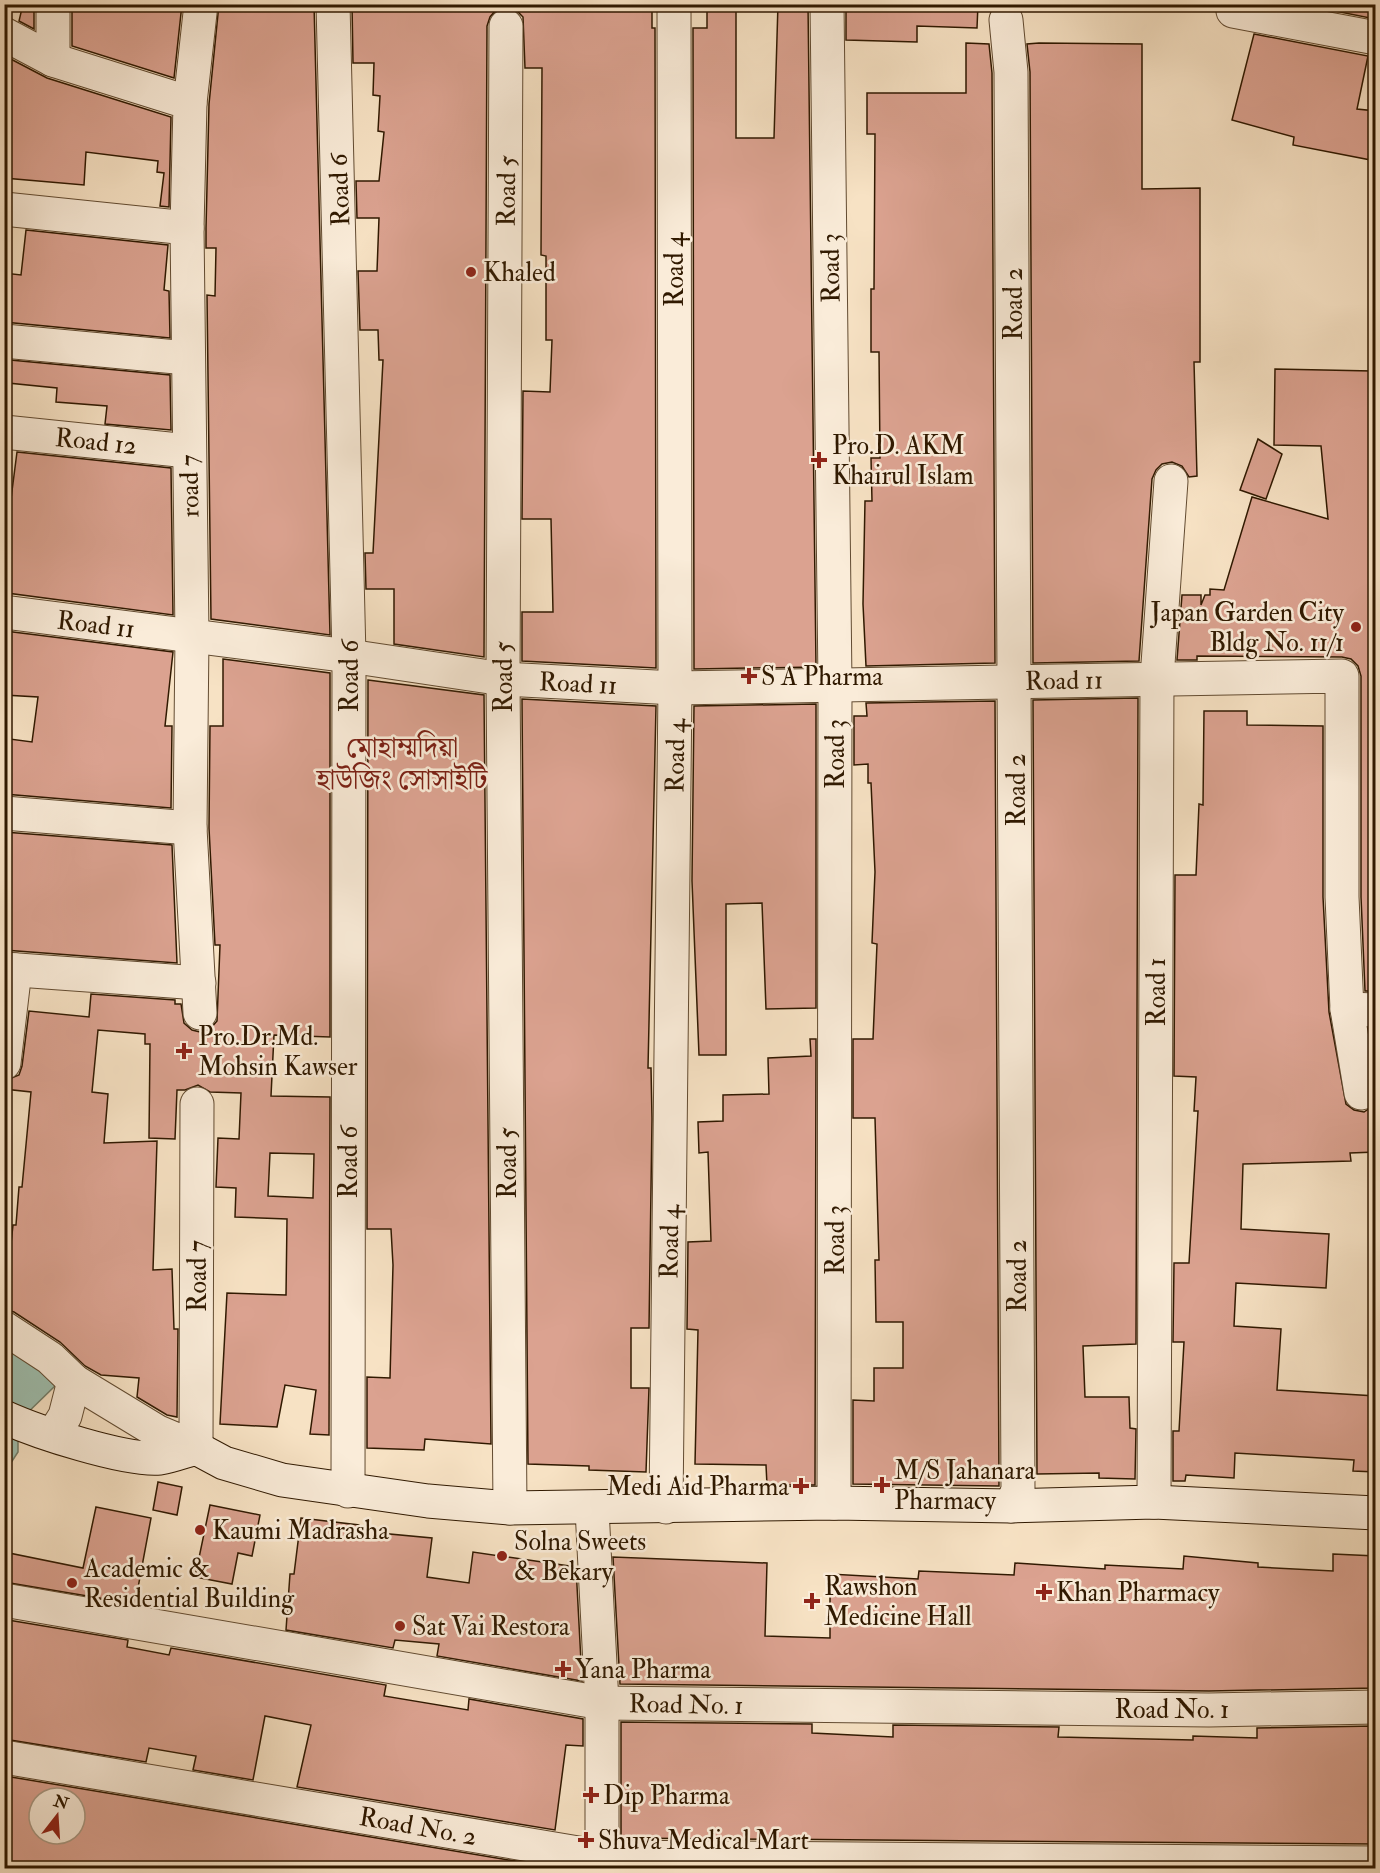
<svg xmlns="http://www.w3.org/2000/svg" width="1380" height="1873" font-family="'IM FELL Double Pica','Noto Serif Bengali',serif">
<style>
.water{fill:#9ebfaf;stroke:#727d69;stroke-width:1.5}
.building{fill:#dba290;stroke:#301900;stroke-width:1.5;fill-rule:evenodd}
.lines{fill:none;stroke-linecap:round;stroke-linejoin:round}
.street-casing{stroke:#624b31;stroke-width:35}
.secondary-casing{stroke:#301900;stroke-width:35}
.street{stroke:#faecd9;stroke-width:33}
.secondary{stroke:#faecd9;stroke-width:33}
.poi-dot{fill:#8f2418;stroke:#faecd9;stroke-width:2}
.labels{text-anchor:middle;stroke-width:5;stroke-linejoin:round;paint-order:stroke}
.street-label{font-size:26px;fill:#301900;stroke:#faecd9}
.poi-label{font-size:26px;fill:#301900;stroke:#faecd9;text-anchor:start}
.quarter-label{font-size:28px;fill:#7a1f14;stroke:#faecd9}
</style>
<rect width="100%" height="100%" fill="#f7e2c4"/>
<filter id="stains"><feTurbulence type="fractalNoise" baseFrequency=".00333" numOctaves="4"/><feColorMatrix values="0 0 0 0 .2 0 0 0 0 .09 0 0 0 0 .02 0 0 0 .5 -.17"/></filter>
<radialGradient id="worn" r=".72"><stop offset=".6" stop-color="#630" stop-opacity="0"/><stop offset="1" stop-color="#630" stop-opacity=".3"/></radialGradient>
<polygon class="water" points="5,1343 57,1384 18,1422 18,1452 5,1472"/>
<g class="building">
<polygon points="23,4 34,4 34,29 19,21"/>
<polygon points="72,4 182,4 174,78 72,46"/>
<polygon points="219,4 314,4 330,635 211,619 207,295 215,296 216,248 206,248 206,228 209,104"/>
<polygon points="352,4 572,4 622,8 622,4 652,4 652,28 655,28 656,668 522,661 522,612 553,612 551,519 522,519 523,391 550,392 552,340 546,340 546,256 541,255 542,68 525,68 523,17 516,10 507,7 496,10 490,17 487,26 484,657 394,644 394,589 366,589 365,553 373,553 383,360 379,360 378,330 360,330 358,271 377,271 379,218 357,218 356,181 379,181 384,132 378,131 380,96 373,95 374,63 353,63"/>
<polygon points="778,4 808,4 816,667 694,669 693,28 707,28 707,11 736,11 736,138 774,138"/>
<polygon points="846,4 978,4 977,28 917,26 917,42 846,40"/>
<polygon points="1300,4 1376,4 1376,17 1375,19"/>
<polygon points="1254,34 1368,56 1357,109 1376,111 1376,161 1293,145 1294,137 1232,120"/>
<polygon points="966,43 989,44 992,73 995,663 866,666 863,604 865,501 872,501 871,458 880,458 879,352 871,352 871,289 874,289 875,134 867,134 867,93 966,93"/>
<polygon points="1039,43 1142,44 1142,189 1200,188 1200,362 1194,362 1197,476 1189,477 1182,466 1172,462 1162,464 1156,470 1152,479 1139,661 1033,663 1030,72 1027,44"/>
<polygon points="5,56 47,78 171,117 169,207 160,206 164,173 157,172 158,161 86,152 84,185 4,178"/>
<polygon points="26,230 168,245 164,290 169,291 170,338 4,322 4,273 21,275"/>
<polygon points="10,360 170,375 171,430 105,424 107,406 56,402 57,388 8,383"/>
<polygon points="1275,369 1372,371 1370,475 1376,474 1376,991 1365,991 1361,897 1361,676 1358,666 1351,659 1342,657 1197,656 1197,660 1177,660 1182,595 1201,595 1201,605 1205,595 1210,595 1210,589 1224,590 1252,497 1328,519 1321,446 1274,445"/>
<polygon points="1258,439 1282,454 1266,499 1240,490"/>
<polygon points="17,452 171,468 173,615 7,593 8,522"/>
<polygon points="5,631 173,652 165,726 172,726 171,808 4,794 10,739 32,742 38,697 4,695"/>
<path d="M223,659L330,673V1037L274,1035L271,1096L330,1097L329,1435L310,1434L316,1390L285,1385L277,1427L220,1424L227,1293L286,1295L287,1219L235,1217L236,1188L216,1187L218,1138L239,1139L241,1093L210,1092L198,1085L185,1090H177L175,1139L149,1138L150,1044H145V1034L98,1030L92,1092L108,1094L104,1143L157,1141L153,1270L172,1269L174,1329H178L177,1417L167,1415L137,1397L139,1378L101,1375L85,1366L60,1342L14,1312L4,1309L13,1225H16L19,1187H22L31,1092L4,1089V1081L19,1075L22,1066L29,1011L89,1017L91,994L175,1000V1004H181L184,1023L192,1030L200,1032L210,1029L217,1021L220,945H215L209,828L210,726H223ZM270,1153L314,1154L313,1198L268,1196Z"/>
<polygon points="368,680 484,695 491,1444 425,1439 424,1450 367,1448 367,1377 390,1378 393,1265 391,1229 367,1229"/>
<polygon points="1138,698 1136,1344 1083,1346 1085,1397 1129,1397 1130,1428 1136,1429 1135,1479 1099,1478 1099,1473 1037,1474 1033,700"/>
<polygon points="522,699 656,706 648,1068 651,1068 652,1119 649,1328 631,1328 631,1388 649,1388 646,1472 589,1470 589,1466 528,1464"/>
<polygon points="995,701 999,1486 853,1484 853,1400 874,1401 874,1368 903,1368 903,1322 876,1322 875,1260 879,1260 875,1118 853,1118 853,1039 873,1039 877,944 872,943 875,872 871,783 868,783 868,764 854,765 854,716 867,716 866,703"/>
<polygon points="816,704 816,1008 766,1009 762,903 726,904 726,1055 699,1055 692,881 694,706"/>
<polygon points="1204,711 1247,711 1247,725 1323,726 1323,897 1329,1012 1346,1104 1354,1110 1364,1112 1376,1104 1376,1152 1350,1153 1351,1161 1243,1164 1241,1229 1329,1234 1326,1288 1236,1283 1234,1326 1281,1329 1277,1390 1376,1396 1376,1472 1353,1471 1354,1460 1235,1453 1234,1478 1186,1475 1185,1481 1173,1481 1173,1431 1179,1431 1184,1342 1173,1342 1174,1263 1189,1263 1198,1111 1194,1111 1196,1077 1174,1076 1175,875 1196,875 1199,804 1203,805"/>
<polygon points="4,832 172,845 177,963 4,950"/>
<polygon points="1369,1029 1376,1029 1376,1066"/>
<polygon points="810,1039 816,1039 815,1485 767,1485 766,1465 695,1464 698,1330 687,1329 688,1242 711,1241 708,1152 699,1153 698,1122 723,1121 723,1095 769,1094 768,1058 811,1056"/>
<polygon points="158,1482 182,1487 177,1515 153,1510"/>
<polygon points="210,1505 260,1515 252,1556 238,1553 232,1584 195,1577"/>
<polygon points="96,1507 151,1518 135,1604 4,1582 4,1552 83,1568"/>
<polygon points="301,1518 359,1525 358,1531 432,1538 427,1577 469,1583 473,1552 576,1567 582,1681 437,1656 439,1644 395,1640 393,1648 286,1630 290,1574 294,1574"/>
<polygon points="1333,1554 1376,1556 1376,1688 1209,1691 620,1684 613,1557 767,1563 765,1636 830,1638 830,1574 918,1579 919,1571 1014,1575 1015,1563 1105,1569 1105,1565 1183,1569 1184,1556 1258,1563 1258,1567 1333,1571"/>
<polygon points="8,1620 128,1640 127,1647 169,1655 171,1648 386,1685 384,1696 468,1710 469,1699 583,1719 583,1746 566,1745 555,1830 297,1787 311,1725 265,1716 253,1780 193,1770 196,1756 149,1748 146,1762 4,1739 4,1639"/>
<polygon points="621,1722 812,1724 812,1733 893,1737 893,1725 1059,1727 1058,1737 1193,1740 1193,1736 1257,1738 1257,1728 1376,1726 1376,1844 621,1838"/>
<path d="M5,1776L551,1867V1869H4L11,1803L4,1802ZM39,1798H75V1834H39Z"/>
</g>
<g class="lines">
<g class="street-casing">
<g id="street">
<polyline points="333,4 349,656 348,1491"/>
<polyline points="827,4 835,683 834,1503"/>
<polyline points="1233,11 1376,38"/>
<polyline points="1006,20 1011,72 1018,1490 1011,1506"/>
<polyline points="506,26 503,679 510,1508"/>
<polyline points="4,34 53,60 53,4"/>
<polyline points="53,60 190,103 187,228 192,636 190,828 200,1013"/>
<polyline points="190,103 201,4"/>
<polyline points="4,209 187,228"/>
<polyline points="4,341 187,358"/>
<polyline points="4,432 188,451"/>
<polyline points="4,612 349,656 503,679 675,688 1342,676 1342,897 1347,1009 1361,1093"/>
<polyline points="4,813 190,828"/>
<polyline points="4,969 199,983"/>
<polyline points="1347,1009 1376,1010"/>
<polyline points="4,1063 15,970"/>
<polyline points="4,1328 50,1358 74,1381 158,1432 196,1448 197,1104"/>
<polyline points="53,1435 65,1416 74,1381"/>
<polyline points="1154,1502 1157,678 1171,481"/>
<polyline points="666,1507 675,688 674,4"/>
<polyline points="592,1509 602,1703 602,1868"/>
<polyline points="4,1600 602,1703 1209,1710 1376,1707"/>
<polyline points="4,1757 602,1857 1376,1863"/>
</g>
</g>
<g class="secondary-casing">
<path id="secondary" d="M4,1417C37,1432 125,1461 160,1458C172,1456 185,1451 196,1448L224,1463L282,1480L428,1501L510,1508L834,1503L1011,1506L1154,1502L1376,1513"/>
</g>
<use href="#street" class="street"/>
<use href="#secondary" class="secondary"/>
</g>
<g class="poi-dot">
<circle cx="471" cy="272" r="6"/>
<path d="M816 451h6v6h6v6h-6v6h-6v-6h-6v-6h6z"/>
<circle cx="1356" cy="627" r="6"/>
<path d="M746 667h6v6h6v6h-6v6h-6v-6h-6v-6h6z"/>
<path d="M181 1042h6v6h6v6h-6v6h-6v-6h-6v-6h6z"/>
<path d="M879 1476h6v6h6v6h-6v6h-6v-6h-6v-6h6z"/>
<path d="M798 1477h6v6h6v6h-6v6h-6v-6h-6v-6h6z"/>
<circle cx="200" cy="1530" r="6"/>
<circle cx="502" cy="1556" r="6"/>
<circle cx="72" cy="1583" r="6"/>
<path d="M1041 1583h6v6h6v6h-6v6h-6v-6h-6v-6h6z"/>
<path d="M809 1592h6v6h6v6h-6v6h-6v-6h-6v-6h6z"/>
<circle cx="400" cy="1626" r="6"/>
<path d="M560 1660h6v6h6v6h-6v6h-6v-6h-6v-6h6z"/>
<path d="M588 1786h6v6h6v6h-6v6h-6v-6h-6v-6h6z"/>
<path d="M583 1831h6v6h6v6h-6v6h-6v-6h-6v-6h6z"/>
</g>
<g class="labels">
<g class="street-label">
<text transform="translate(339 190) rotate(-92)" y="9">Road 6</text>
<text transform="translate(506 191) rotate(-89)" y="9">Road 5</text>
<text transform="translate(830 268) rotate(-91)" y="9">Road 3</text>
<text transform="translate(674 270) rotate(-90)" y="9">Road 4</text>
<text transform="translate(1013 304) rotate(-90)" y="9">Road 2</text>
<text transform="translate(96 441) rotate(6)" y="9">Road 12</text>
<text transform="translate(189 486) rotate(-91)" y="9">road 7</text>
<text transform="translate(96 624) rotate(7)" y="9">Road 11</text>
<text transform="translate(349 676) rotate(-90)" y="9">Road 6</text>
<text transform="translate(503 677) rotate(-90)" y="9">Road 5</text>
<text transform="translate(1064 680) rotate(-1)" y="9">Road 11</text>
<text transform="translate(578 683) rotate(3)" y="9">Road 11</text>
<text transform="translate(835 754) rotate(-90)" y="9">Road 3</text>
<text transform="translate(675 756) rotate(-89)" y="9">Road 4</text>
<text transform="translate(1016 790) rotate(-90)" y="9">Road 2</text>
<text transform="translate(1156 992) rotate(-90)" y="9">Road 1</text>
<text transform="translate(348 1162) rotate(-90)" y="9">Road 6</text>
<text transform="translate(507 1163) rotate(-90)" y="9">Road 5</text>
<text transform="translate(835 1240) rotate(-90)" y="9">Road 3</text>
<text transform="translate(669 1242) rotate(-89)" y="9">Road 4</text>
<text transform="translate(197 1276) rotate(-90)" y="9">Road 7</text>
<text transform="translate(1017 1276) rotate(-90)" y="9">Road 2</text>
<text transform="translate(686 1704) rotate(1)" y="9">Road No. 1</text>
<text x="1172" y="1718">Road No. 1</text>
<text transform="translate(418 1826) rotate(10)" y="9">Road No. 2</text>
</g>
<g class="poi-label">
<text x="483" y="281">Khaled</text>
<text x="832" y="454">Pro.D. AKM<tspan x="832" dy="30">Khairul Islam</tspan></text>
<text x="1344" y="621" text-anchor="end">Japan Garden City<tspan x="1344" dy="30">Bldg No. 11/1</tspan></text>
<text x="761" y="685">S A Pharma</text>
<text x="198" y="1045">Pro.Dr.Md.<tspan x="198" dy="30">Mohsin Kawser</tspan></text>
<text x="894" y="1479">M/S Jahanara<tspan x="894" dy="30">Pharmacy</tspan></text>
<text x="789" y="1495" text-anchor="end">Medi Aid Pharma</text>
<text x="212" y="1539">Kaumi Madrasha</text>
<text x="514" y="1550">Solna Sweets<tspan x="514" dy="30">&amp; Bekary</tspan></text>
<text x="84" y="1577">Academic &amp;<tspan x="84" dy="30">Residential Building</tspan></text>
<text x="824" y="1595">Rawshon<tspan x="824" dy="30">Medicine Hall</tspan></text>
<text x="1056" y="1601">Khan Pharmacy</text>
<text x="412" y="1635">Sat Vai Restora</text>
<text x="575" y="1678">Yana Pharma</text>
<text x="603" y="1804">Dip Pharma</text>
<text x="598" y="1849">Shuva Medical Mart</text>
</g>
<g class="quarter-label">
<text x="402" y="757">মোহাম্মদিয়া<tspan x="402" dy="32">হাউজিং সোসাইটি</tspan></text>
</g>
</g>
<rect width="1380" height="1873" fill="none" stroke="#f7e2c4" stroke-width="24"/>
<rect x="6" y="6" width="1368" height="1861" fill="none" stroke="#301900" stroke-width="3"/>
<rect x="12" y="12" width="1356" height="1849" fill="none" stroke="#301900" stroke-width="1.5"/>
<g transform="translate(57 1816) rotate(17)"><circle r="28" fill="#faecd9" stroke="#a99882" stroke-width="1.5"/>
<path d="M0-4.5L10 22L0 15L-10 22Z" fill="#8f2418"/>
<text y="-9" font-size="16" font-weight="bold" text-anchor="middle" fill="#301900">N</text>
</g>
<rect width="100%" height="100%" filter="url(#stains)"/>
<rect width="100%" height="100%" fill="url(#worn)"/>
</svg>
